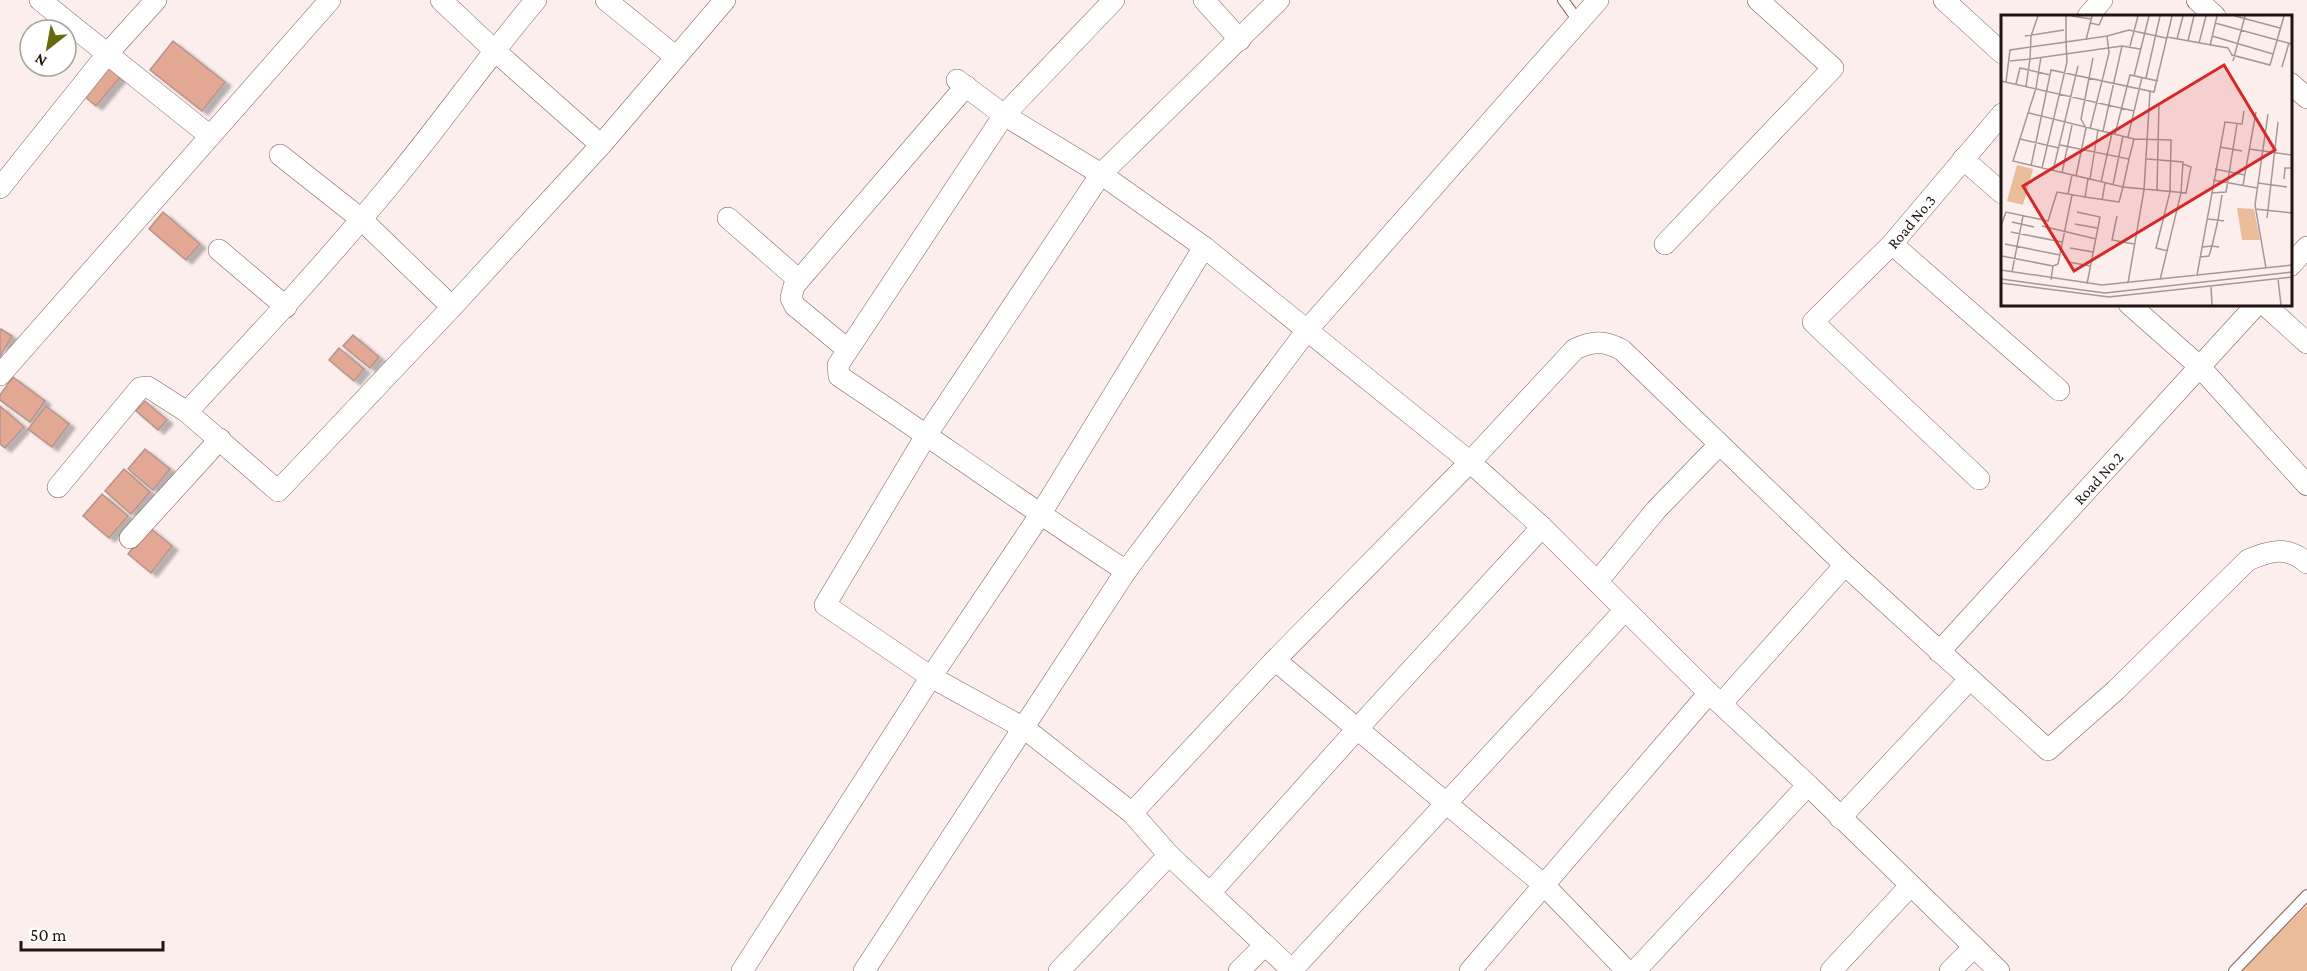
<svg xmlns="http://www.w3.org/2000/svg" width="2307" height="971" font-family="'Crimson Pro',serif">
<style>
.green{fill:#ebbc99}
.building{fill:#e3a894;stroke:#b3948a;stroke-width:1.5;filter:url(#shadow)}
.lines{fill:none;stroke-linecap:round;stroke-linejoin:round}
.service-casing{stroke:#7e605e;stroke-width:12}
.minor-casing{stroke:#7e605e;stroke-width:22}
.service{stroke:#fff;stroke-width:10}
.minor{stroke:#fff;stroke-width:21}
.labels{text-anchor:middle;stroke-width:4.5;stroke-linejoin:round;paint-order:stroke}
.street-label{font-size:16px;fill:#211514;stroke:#fff}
.inset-road{fill:none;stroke:#a49796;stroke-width:1.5}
.view{fill:#d62828;fill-opacity:0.15;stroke:#d62828;stroke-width:3}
.inset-edge{fill:none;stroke:#211514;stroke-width:3}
</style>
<defs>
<filter id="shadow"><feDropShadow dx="6" dy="4" stdDeviation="1.5" flood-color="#0004"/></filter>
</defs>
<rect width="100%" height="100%" fill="#fceeed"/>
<polygon class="green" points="2307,905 2307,971 2239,971"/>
<g class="building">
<polygon points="173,41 225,82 202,111 150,70"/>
<polygon points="110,63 123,74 96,106 83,95"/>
<polygon points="163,212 200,244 186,260 149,229"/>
<polygon points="1,329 12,336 0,357 0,331"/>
<polygon points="353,335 379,357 370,368 343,346"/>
<polygon points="339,348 364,369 354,381 329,360"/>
<polygon points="13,377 45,401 30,422 0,400 0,395"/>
<polygon points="145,401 167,420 158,430 136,411"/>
<polygon points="0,406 24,427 5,448 0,444"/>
<polygon points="46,406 69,424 52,447 28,429"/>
<polygon points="145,449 170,469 153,490 128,469"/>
<polygon points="124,469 150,492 131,514 105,491"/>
<polygon points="102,494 128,516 109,538 83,516"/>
<polygon points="149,527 172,546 151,573 128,554"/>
</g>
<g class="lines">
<g class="service-casing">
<g id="service">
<polyline points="1563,0 1579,22"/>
<polyline points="2234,971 2307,895"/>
</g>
</g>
<g class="minor-casing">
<g id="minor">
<polyline points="40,0 210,136"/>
<polyline points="441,0 494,50 601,145"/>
<polyline points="606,0 676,57"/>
<path d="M1114,0L1004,115L838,365L839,376C935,440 1029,508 1126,571"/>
<polyline points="1204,0 1240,40"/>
<polyline points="1279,0 1101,174 927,434 825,605 931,677 1024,728 1132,813 1169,855 1293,971"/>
<polyline points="1944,0 2002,53"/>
<polyline points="2197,0 2215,16"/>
<polyline points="2088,16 2102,0"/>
<polyline points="957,80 1004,115 1101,174 1204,247 1470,462 1275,660 1544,885 1627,971"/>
<polyline points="2290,83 2307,98"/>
<polyline points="280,155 361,219 452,307"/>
<polyline points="1963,159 2002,193"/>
<polyline points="0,188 108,53 156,0"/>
<polyline points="728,218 799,280"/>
<polyline points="1665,244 1833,68 1758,0"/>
<polyline points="1892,244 2059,390"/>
<polyline points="219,250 286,307"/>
<polyline points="2290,266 2307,247"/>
<polyline points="2129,304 2199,366 2307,485"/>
<polyline points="2264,304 2307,343"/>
<polyline points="847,349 795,306 791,298 794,286 966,86"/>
<polyline points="0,375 330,0"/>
<path d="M187,412C256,338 325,264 390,185C440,125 485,60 536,0"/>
<path id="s1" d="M1979,479L1813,322L1892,244L2002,114"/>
<polyline points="58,487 140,388 148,387 187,412 278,491 452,307 601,145 725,0"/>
<polyline points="130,538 220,439"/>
<polyline points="1597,582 1656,510 1719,445"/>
<path id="s2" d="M1939,652L2257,304"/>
<path d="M1709,693L1542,527L1470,462L1575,349C1593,341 1604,340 1622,350L1845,565"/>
<path d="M1721,704L1845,565L2048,750L2116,690L2248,560C2271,551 2286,545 2307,563"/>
<polyline points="1132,813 1275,660"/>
<polyline points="1840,818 1969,680"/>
<polyline points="1210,893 1358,728 1542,527"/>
<polyline points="1292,970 1625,610"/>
<polyline points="742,971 931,677 1040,515 1204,247"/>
<polyline points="864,971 1126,571 1308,329 1598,0"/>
<polyline points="1059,971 1169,855"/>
<polyline points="1239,971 1265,945"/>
<polyline points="1470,971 1709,693 1808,785 1999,971"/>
<polyline points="1635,971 1808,785"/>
<polyline points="1831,971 1910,886"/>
<polyline points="1950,971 1974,947"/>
</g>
</g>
<use href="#service" class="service"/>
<use href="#minor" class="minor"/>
</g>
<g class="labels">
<g class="street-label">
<text dy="6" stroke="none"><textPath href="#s1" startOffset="369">Road No.3</textPath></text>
<text dy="6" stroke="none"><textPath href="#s2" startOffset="236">Road No.2</textPath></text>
</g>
</g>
<g transform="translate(2001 15)">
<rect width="291" height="291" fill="#fceeed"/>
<path d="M16,150L32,154L22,190L6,186ZM236,193L253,194L259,225H241Z" fill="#ebbc99"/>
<path class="inset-road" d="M37,1L30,21L29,44L121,31L139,34M71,1L90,4M234,1L279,13M89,8L98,10L102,1M214,8L291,29M24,21L63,15M106,21L128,15L165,23M211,21L272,39M166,22L227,33L231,40L269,50L283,1M176,24L182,1M85,25L91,1M187,26L193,1M198,28L205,1M129,31L137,1M209,31L216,1M40,42L35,73L12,146L89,164L97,115M9,46L29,44L25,71M232,46L244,1M281,52L288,28M133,61L148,1M145,63L159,1M0,66L133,96M5,67L9,35L65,27V1M15,69L19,53L49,60M28,98L133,124L170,125L169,177L155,233L167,236M102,116L121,31M114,119L129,60L157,66M127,122L141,62M19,124L58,133M59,130L128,144L122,172L186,178M219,132L241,136M248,134L291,140M128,144L133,124M146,144L182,147L180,178L159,265M182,149L190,152L185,178M30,151L50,55L153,77L171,1M41,153L66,47L65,27L106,21L108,38L89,114M214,154L244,160M52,156L77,51M61,158L71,110M75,161L85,113L80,104L92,43M283,164L284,153H291M212,165L256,173M100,167L111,118M257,168L286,172M112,170L122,121M242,170L255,97M156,176L158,88M210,178L225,177L236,109M67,179L71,160M84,182L118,187L122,172L89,164M101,186L104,168M254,194L291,198M76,197L99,202L86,269M116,201L111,225L133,229M266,203L277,107M206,204L217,205L221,180M11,207L33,212M74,209L96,213M0,211L5,197L47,206L56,177L84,182L87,164M41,211L95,224M10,217L61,227M4,229L59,240M201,232L211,231L217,205L223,206M69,233L92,237M1,241L52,251M199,242L208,241L211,231L218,232M67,247L90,251M265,253L254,190L267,99M0,255L101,270L291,250M11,257L22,201M196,260L224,107L241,109L243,96M0,264L104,278L291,257M277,264L280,290M50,265L52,251L57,249L71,180M0,268L108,282L291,262M127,268L143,175L149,77M210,271L211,290"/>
<path class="view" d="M223,50L274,135L73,256L22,171Z"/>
<rect width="291" height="291" class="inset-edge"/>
</g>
<g transform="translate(48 48) rotate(211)"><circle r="28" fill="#ffffff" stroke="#a6a1a1" stroke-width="1.5"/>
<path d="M0-4.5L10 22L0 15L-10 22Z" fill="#656a0d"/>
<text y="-9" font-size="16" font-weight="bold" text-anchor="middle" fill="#211514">N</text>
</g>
<path d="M21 941v9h142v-9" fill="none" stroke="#211514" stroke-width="3"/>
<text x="30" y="941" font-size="18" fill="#211514" stroke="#ffffff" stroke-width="4.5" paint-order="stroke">50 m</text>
</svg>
